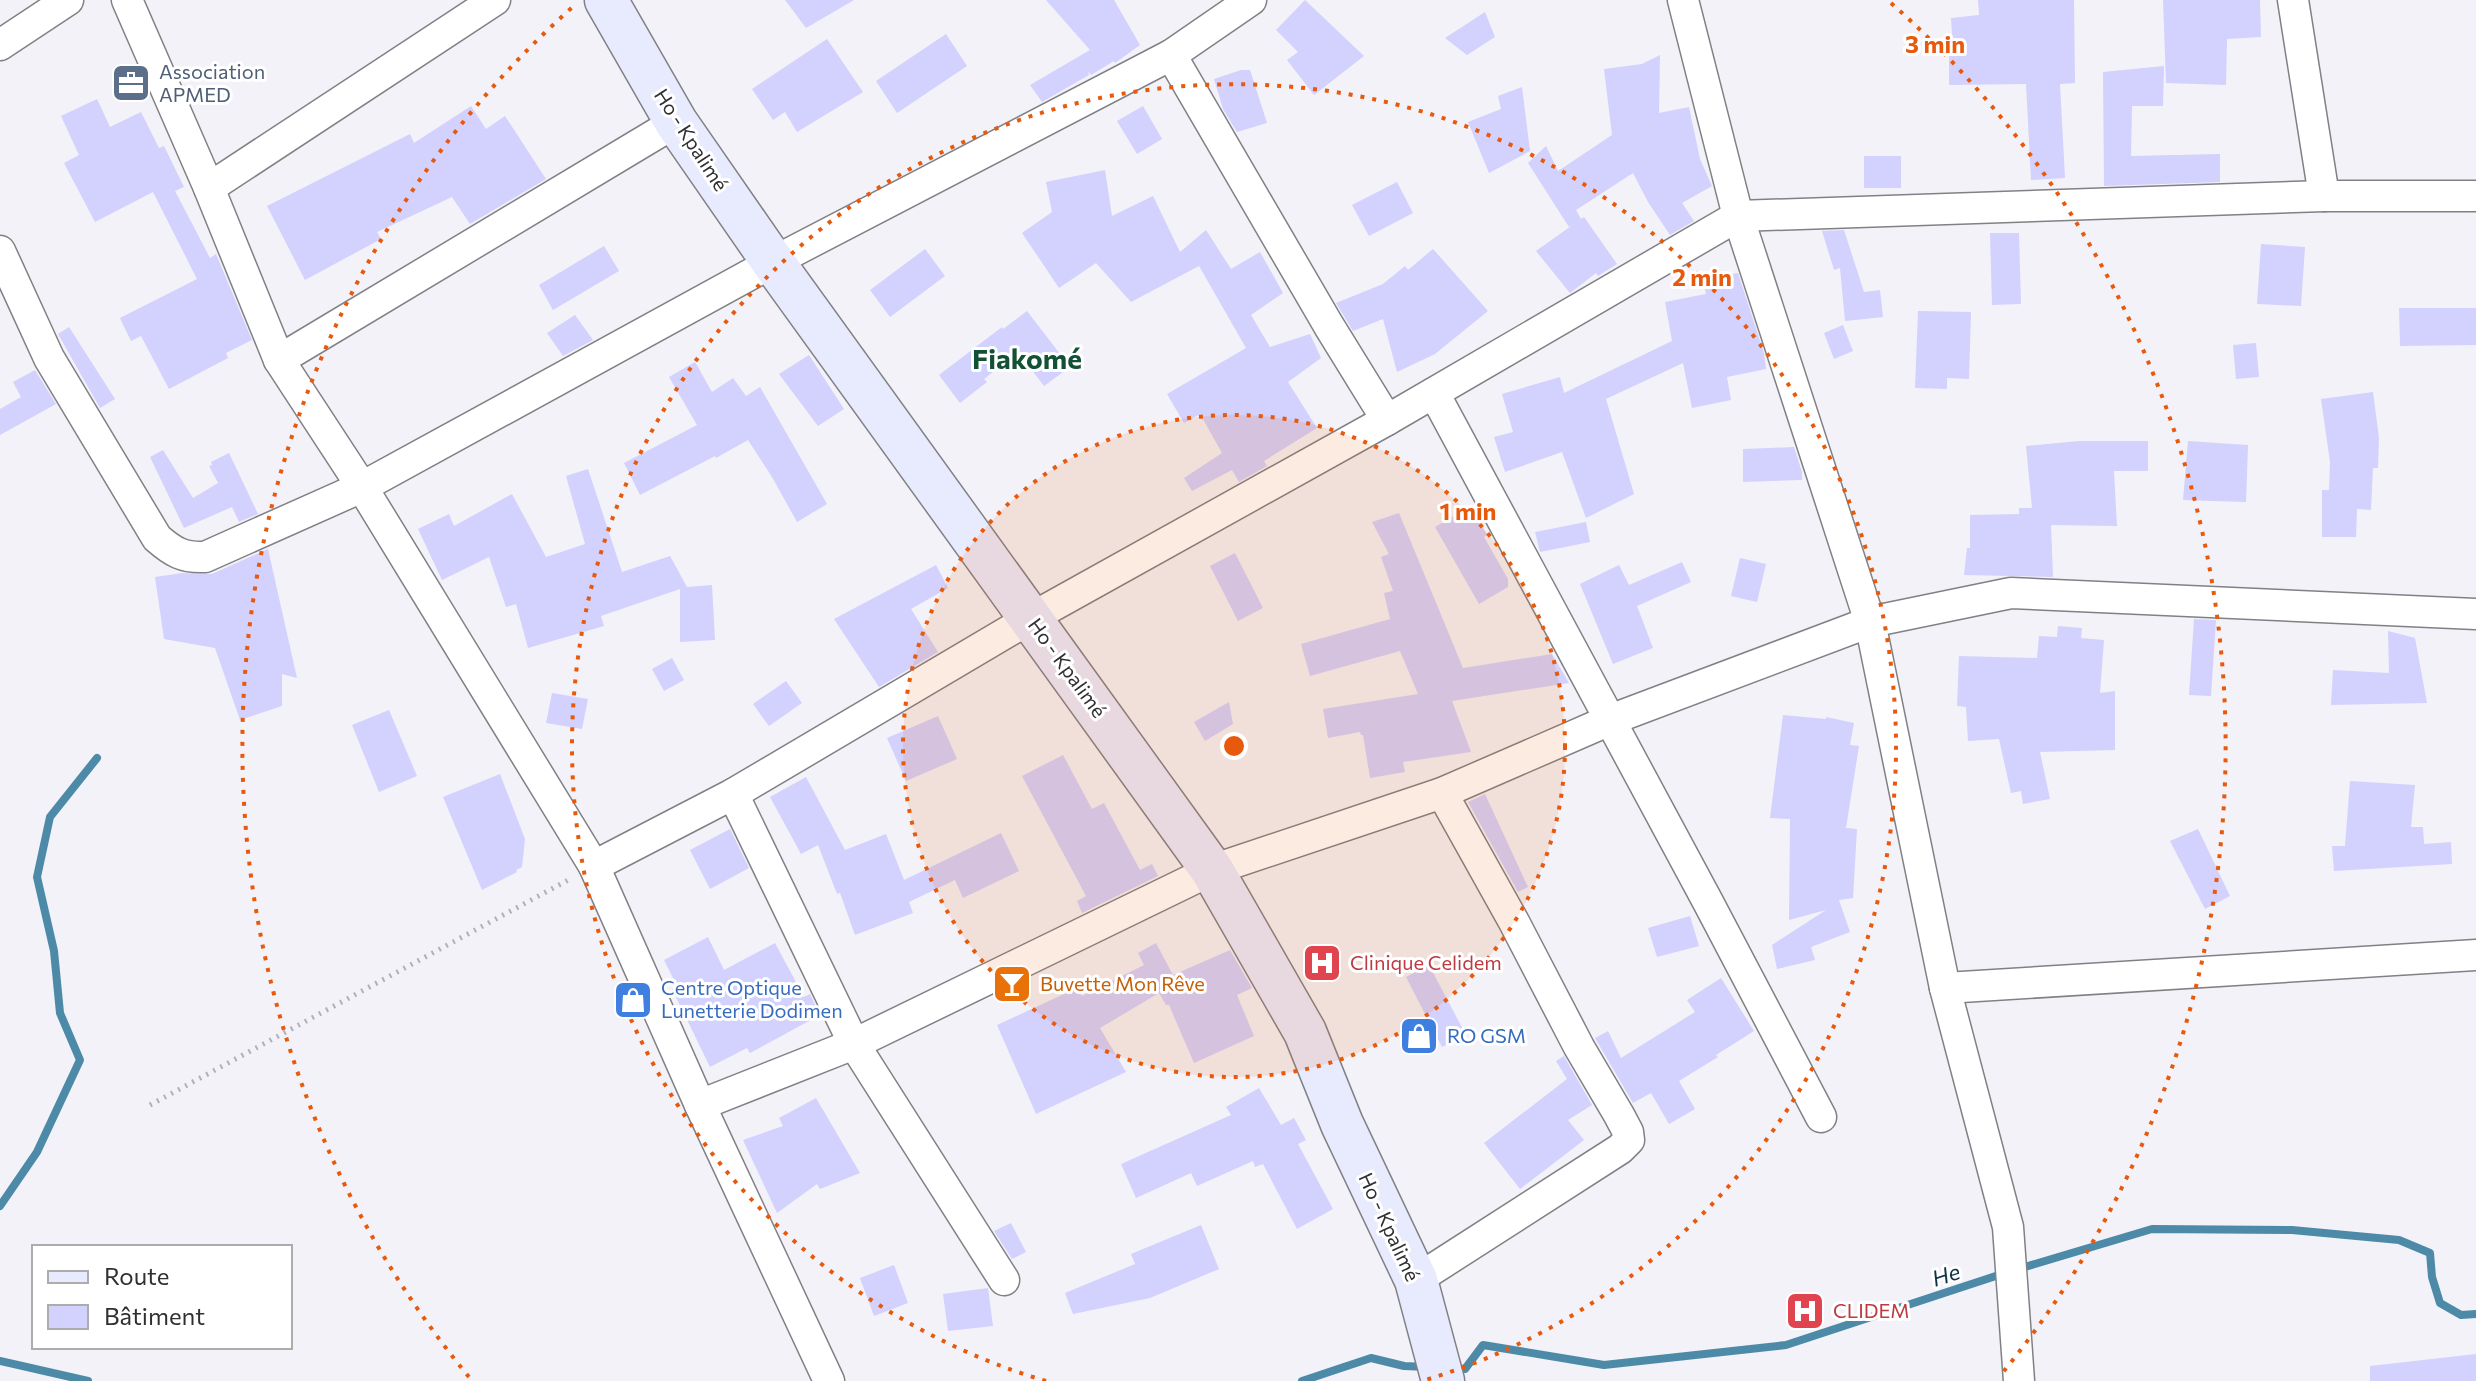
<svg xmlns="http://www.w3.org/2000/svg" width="2476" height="1381" font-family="Commissioner,sans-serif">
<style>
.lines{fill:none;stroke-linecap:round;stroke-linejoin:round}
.stream{stroke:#4d8aa8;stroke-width:8}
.building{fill:#d3d1fd}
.street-casing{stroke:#818185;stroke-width:33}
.secondary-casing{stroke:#818185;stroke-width:45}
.path{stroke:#b1b1b5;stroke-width:5;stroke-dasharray:2 6;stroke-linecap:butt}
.street{stroke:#fff;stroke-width:30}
.secondary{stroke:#e7ebfd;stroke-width:42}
.ring{fill:none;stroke:#e8590c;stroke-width:4;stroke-dasharray:4 8}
.labels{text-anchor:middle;stroke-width:6;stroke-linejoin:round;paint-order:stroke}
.service-label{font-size:20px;fill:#4e5e75;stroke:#fff;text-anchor:start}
.street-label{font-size:20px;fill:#303032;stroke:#fff}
.health-label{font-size:20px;fill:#be3a42;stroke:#fff;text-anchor:start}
.food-label{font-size:20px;fill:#c56008;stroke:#fff;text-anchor:start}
.shop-label{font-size:20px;fill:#366cbe;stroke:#fff;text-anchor:start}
.water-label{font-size:22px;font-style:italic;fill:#0c3445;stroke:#fff}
.district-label{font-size:28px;font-weight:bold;fill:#135134;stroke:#fff}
.centre{fill:#e8590c;stroke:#fff;stroke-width:4}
.ring-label{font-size:24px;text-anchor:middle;font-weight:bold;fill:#e8590c;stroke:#fff;stroke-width:6;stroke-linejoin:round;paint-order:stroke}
</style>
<rect width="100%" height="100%" fill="#f3f2f8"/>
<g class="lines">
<g class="stream">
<polyline points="0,1206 37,1152 80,1060 60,1013 54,951 37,877 50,817 97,758"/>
<polyline points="2018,1269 2152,1229 2292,1230 2399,1240 2430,1253 2432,1277 2440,1303 2461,1315 2476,1314"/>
<polyline points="0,1361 88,1381"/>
<polyline points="1453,1368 1465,1369 1483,1345 1604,1365 1786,1345 2005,1273"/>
<polyline points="1302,1381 1371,1358 1404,1366 1428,1367"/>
</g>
</g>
<g class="building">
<polygon points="785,0 854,0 806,28"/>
<polygon points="1046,0 1114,0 1140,45 1115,63 1114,61 1091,75 1088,71 1089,75 1042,102 1030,85 1090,50"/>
<polygon points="1305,0 1364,56 1314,95 1287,60 1298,52 1276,30"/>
<polygon points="1978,0 2074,0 2075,83 2060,84 2065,178 2031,180 2026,84 1949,85 1949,50 1953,50 1951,18 1979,15"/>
<polygon points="2163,0 2260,0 2261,37 2227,39 2226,85 2166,83"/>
<polygon points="1485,12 1495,37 1467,55 1445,38"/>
<polygon points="946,34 967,66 897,113 876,81"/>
<polygon points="827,39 863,92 797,132 785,112 773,120 752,89"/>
<polygon points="1660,55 1659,113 1689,107 1700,159 1712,186 1682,203 1694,221 1670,235 1648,202 1633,173 1576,210 1581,219 1584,217 1617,264 1598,276 1596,273 1570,293 1536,251 1574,224 1569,227 1528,163 1546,146 1558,171 1612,135 1604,69 1642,64"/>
<polygon points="2164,66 2163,106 2132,106 2131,156 2220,154 2220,182 2104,186 2103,72"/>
<polygon points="1241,70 1250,70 1267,123 1237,132 1223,109 1214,79"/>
<polygon points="1522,87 1530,151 1489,173 1468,122 1501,109 1498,96"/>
<polygon points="97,99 110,127 141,112 159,148 164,146 184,187 175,191 210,258 216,254 252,340 226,353 228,358 169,389 141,336 131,341 120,318 197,279 153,192 95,222 64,163 79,155 61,116"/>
<polygon points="471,106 486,129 505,116 546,179 470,224 452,197 377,232 381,239 305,280 267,206 410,134 414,143"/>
<polygon points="1143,106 1162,139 1137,154 1117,121"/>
<rect x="1864" y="156" width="37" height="32"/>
<polygon points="1105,170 1112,216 1153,196 1180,252 1206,230 1231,269 1260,252 1283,293 1251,315 1270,347 1310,334 1321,358 1288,382 1317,428 1264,461 1267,466 1239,482 1232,470 1192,491 1184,478 1222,453 1200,414 1184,423 1167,394 1246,348 1199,266 1131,302 1096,263 1059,288 1022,233 1052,212 1046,182"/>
<polygon points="1397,182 1413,213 1369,236 1352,205"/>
<polygon points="1844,230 1864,292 1880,290 1883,317 1845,321 1840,268 1834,270 1822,231"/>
<polygon points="1990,233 2019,233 2021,304 1992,305"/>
<polygon points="2261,244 2305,247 2301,306 2257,304"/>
<polygon points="604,246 619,271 553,310 539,285"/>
<polygon points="925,249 945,276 890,317 870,290"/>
<polygon points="1433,249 1488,311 1435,354 1397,372 1383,319 1353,331 1336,303 1383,284 1405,266 1408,270"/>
<polygon points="1738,273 1764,353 1766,369 1727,377 1731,400 1692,408 1683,363 1606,399 1634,494 1586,518 1562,452 1505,472 1494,437 1513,432 1502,394 1560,377 1564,393 1672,341 1665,302 1706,294 1702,278"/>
<polygon points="2399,308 2476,308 2476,345 2400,346"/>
<polygon points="1027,311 1070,367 1044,386 1018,352 984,379 987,382 960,403 939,375 1002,327 1003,329"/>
<polygon points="1918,311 1971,312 1969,379 1947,378 1947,389 1915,388"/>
<polygon points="575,315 593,340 563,356 547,333"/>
<polygon points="1843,325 1853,351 1834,359 1824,333"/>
<polygon points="69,327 115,399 100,408 58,334"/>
<polygon points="2256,343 2259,377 2236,379 2233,345"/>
<polygon points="809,355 844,409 818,426 779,374"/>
<polygon points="695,362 712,392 733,378 746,396 760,387 827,504 797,522 772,477 748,440 716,458 715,456 640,495 624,463 697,425 669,377"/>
<polygon points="35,370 56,404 0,435 0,409 21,397 13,382"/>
<polygon points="2373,392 2379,438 2378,468 2373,468 2371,510 2357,509 2356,537 2322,537 2322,490 2329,490 2330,462 2321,399"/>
<polygon points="2079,441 2148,441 2148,471 2114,471 2117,526 2051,525 2053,577 1964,575 1967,548 1970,548 1970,515 2019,514 2019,508 2032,508 2026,446"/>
<polygon points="2188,441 2248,445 2246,502 2183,500"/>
<polygon points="1794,447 1802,472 1802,480 1743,482 1743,449"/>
<polygon points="163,450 193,498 218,483 209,466 212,465 211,462 229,453 258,514 239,522 232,507 184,528 150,457"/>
<polygon points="588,469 622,572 670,556 687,587 712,585 715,640 680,642 680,589 601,616 604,626 528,648 516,604 506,607 489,557 442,580 418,529 449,514 454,526 512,494 546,557 585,544 566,476"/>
<polygon points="1471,506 1487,535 1484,537 1508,579 1508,587 1479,604 1435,527"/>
<polygon points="1399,513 1463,668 1552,654 1569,683 1452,701 1471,752 1403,762 1405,772 1370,778 1363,735 1361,735 1360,732 1328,738 1323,709 1418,694 1400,651 1310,676 1301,644 1390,619 1384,593 1393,591 1381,557 1389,554 1372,522"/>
<polygon points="1586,522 1590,542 1540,552 1535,532"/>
<polygon points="268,549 297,678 282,674 282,706 240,720 215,648 164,639 155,577 182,573 212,574"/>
<polygon points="1235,553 1263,608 1238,621 1210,566"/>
<polygon points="1740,558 1766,564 1757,602 1731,596"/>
<polygon points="1682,562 1691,582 1637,606 1653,648 1613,664 1580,584 1619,565 1629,585"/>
<polygon points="936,565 948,588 911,609 938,652 879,687 834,619"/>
<polygon points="2194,619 2216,620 2211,696 2189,695"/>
<polygon points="2058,626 2082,628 2081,638 2104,640 2100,693 2115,691 2115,750 2040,752 2050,799 2023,804 2021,791 2011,793 1999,739 1968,741 1966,707 1957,706 1959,656 2037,658 2039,636 2057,637"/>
<polygon points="2388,631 2415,638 2427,703 2331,705 2333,670 2389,673"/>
<polygon points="672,658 684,680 664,691 652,669"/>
<polygon points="786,681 802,703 769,726 753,704"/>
<polygon points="552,693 588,699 582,729 546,723"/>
<polygon points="1229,702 1233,724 1205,741 1194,722"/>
<polygon points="389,710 417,776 379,792 352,725"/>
<polygon points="1783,715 1826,719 1826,717 1854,723 1850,745 1859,746 1846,828 1857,829 1853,898 1839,900 1850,932 1811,947 1815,960 1777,969 1772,945 1826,910 1789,920 1790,819 1770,818"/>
<polygon points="938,716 957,759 906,781 887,738"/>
<polygon points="1063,755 1092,809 1104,803 1140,870 1152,864 1158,876 1082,913 1077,901 1086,896 1022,776"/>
<polygon points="500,774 525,839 522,867 516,870 517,872 482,890 443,797"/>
<polygon points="806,777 845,850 886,834 904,880 1001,833 1019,871 963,898 955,880 909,902 913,913 855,935 840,893 837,894 818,845 801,854 770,797"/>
<polygon points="2350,781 2415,785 2411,827 2423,827 2424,844 2451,842 2452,864 2334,871 2332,846 2345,846"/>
<polygon points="1485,794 1528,887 1518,892 1468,802"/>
<polygon points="730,829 749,868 710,889 690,850"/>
<polygon points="2198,829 2230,896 2205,909 2170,841"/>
<polygon points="1690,916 1699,946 1657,957 1648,928"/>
<polygon points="708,937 724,970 775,943 804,997 810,994 820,1015 750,1053 747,1048 710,1067 672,989 677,986 664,960"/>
<polygon points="1156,943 1173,975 1230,950 1252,988 1237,995 1254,1036 1194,1063 1169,1005 1166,1005 1159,993 1100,1028 1126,1072 1036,1114 997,1025 1077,988 1082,996 1144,965 1138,953"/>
<polygon points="1429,965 1466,1035 1442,1047 1406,977"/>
<polygon points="1721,978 1754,1031 1716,1055 1718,1057 1679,1081 1695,1109 1669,1124 1651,1093 1633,1103 1595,1038 1608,1031 1621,1058 1695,1012 1687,1000"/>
<polygon points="1564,1056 1592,1105 1568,1120 1584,1140 1520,1189 1484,1143 1567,1079 1556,1061"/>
<polygon points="1259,1088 1281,1125 1294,1118 1306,1140 1298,1144 1333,1209 1297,1229 1263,1164 1255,1167 1253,1161 1197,1186 1191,1173 1136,1198 1121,1164 1231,1115 1226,1107"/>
<polygon points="816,1098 860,1173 820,1189 817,1184 777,1213 743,1140 783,1126 779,1118"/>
<polygon points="1011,1223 1026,1252 1012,1259 994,1231"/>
<polygon points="1201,1225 1219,1269 1150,1298 1073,1314 1065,1293 1135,1264 1131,1254"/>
<polygon points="894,1265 908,1303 874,1316 860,1278"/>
<polygon points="988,1288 993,1326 948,1331 943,1294"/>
<polygon points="2476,1354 2476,1381 2370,1381 2370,1366"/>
</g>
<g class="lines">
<g class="street-casing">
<g id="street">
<polyline points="127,0 209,188 279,360 362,487 594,866 700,1105 829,1381"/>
<polyline points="1683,0 1738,216 1870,622 1945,988 2008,1227 2019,1381"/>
<polyline points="2293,0 2324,196"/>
<polyline points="0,45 68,0"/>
<polyline points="1171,55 1329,326 1387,420"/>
<polyline points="209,188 495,0"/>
<path d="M0,251L49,358L157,538C173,552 183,558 205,557L362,487L773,262L1171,55L1251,0"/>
<polyline points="279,360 676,122"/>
<polyline points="1434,393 1708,902 1821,1117"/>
<polyline points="733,794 854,1044 1004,1280"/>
<polyline points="594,866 733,794 1031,618 1387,420 1738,216 2324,196 2476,196"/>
<polyline points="1945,988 2476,955"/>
<polyline points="700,1105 854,1044 1212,870 1442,793 1610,720 1870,622 2011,593 2476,614"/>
<polyline points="1416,1280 1620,1149 1629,1140 1628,1132 1619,1115 1579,1047 1514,922 1442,793"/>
</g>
</g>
<g class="secondary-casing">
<polyline id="secondary" points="606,0 676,122 773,262 1212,870 1305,1032 1342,1124 1416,1280 1443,1381"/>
</g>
<polyline class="path" points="150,1105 572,878"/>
<use href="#street" class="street"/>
<use href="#secondary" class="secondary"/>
</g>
<circle cx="1234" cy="746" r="331" fill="#e8590c" fill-opacity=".12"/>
<g class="ring">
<circle cx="1234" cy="746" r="331"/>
<path d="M1046 1381A662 662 0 1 1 1422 1381"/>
<path d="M469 1377A992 992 0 0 1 577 3M1891 3A992 992 0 0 1 1999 1377"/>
</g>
<defs>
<g id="office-square" transform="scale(2)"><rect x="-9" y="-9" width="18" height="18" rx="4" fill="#5c6f8a" stroke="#fff"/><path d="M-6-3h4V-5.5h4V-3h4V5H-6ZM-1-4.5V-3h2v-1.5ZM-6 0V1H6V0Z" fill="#fff"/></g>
<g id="hospital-square" transform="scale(2)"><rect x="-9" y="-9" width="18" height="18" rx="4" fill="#e0444e" stroke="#fff"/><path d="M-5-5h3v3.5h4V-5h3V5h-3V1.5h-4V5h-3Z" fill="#fff"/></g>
<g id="bar-square" transform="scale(2)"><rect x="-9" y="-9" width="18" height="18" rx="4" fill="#e8710a" stroke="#fff"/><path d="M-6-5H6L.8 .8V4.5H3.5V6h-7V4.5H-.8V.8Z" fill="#fff"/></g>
<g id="shop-square" transform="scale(2)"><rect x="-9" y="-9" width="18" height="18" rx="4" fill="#3f7fe0" stroke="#fff"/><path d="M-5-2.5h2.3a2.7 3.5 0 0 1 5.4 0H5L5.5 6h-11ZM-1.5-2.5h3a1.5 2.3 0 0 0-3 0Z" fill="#fff"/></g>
</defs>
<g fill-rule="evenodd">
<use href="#office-square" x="131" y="83"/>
<use href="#hospital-square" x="1322" y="963"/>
<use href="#bar-square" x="1012" y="984"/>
<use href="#shop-square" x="633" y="1000"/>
<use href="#shop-square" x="1419" y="1036"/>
<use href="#hospital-square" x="1805" y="1311"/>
</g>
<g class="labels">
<g class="service-label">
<text x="159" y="79">Association<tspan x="159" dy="23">APMED</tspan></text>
</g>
<g class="street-label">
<text transform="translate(691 140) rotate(57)" y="7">Ho - Kpalimé</text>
<text transform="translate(1067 668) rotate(54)" y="7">Ho - Kpalimé</text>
<text transform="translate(1389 1227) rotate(65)" y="7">Ho - Kpalimé</text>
</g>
<g class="health-label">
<text x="1350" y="970">Clinique Celidem</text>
<text x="1833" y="1318">CLIDEM</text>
</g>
<g class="food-label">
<text x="1040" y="991">Buvette Mon Rêve</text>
</g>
<g class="shop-label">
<text x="661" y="995">Centre Optique<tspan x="661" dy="23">Lunetterie Dodimen</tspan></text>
<text x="1447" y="1043">RO GSM</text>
</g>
<g class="water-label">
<text transform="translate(1946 1275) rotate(-18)" y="8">He</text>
</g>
<g class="district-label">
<text x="1027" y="369">Fiakomé</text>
</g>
</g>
<circle cx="1234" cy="746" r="12" class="centre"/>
<g class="ring-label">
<text x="1935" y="53">3 min</text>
<text x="1702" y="286">2 min</text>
<text x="1468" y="520">1 min</text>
</g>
<rect x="32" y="1245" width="260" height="104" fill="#ffffff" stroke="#acacad" stroke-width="2"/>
<rect x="48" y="1271" width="40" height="12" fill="#e7ebfd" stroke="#acacad" stroke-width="2"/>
<text x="104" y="1285" font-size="24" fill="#303032">Route</text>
<rect x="48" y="1305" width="40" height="24" fill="#d3d1fd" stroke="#acacad" stroke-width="2"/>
<text x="104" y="1325" font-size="24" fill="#303032">Bâtiment</text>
</svg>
